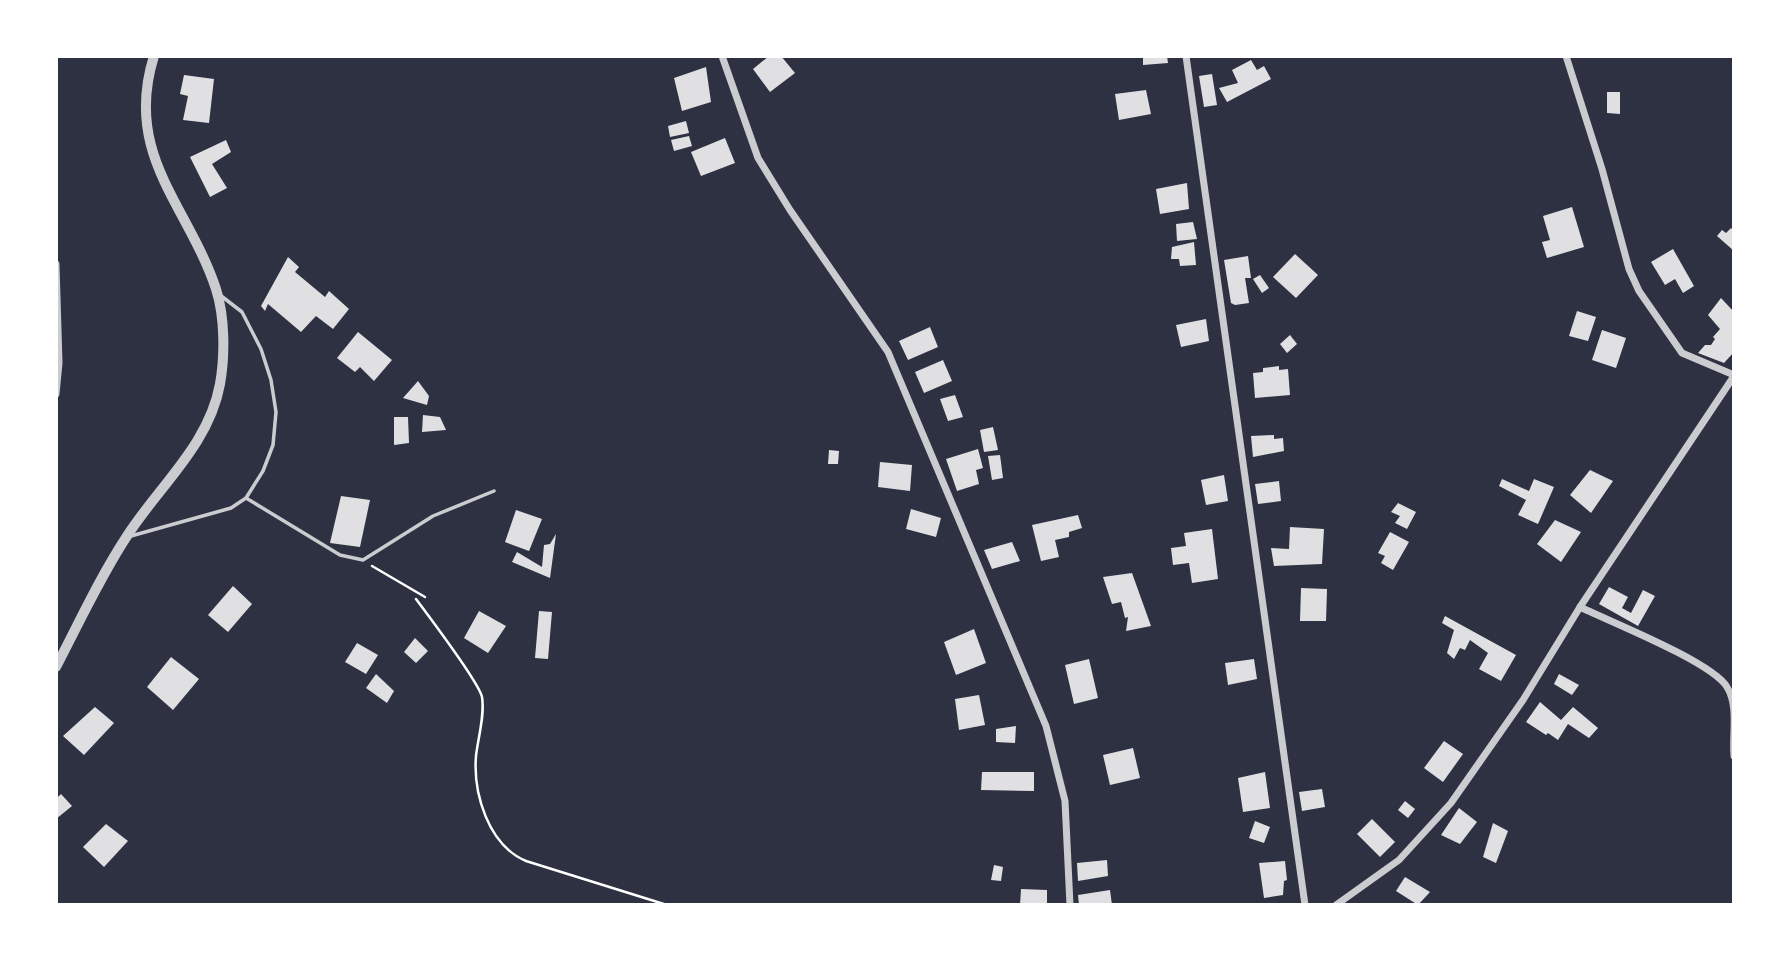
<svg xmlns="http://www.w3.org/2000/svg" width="1790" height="961" font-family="Helvetica,sans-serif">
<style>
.building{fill:#e0e0e3}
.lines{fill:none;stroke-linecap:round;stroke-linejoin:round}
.path{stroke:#fff;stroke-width:2.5}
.service{stroke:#caccd0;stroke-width:3.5}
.minor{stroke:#caccd0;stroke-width:7}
.tertiary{stroke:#caccd0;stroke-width:10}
</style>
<rect width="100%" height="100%" fill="#2d3142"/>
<g class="building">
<polygon points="769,56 781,56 795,73 770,92 753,69"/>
<polygon points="1143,56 1167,56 1168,63 1143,65"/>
<polygon points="1251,60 1257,70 1264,66 1271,79 1227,102 1219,88 1238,83 1232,70"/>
<polygon points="706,67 711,102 682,111 674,78"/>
<polygon points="1212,74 1217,105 1204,107 1199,76"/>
<polygon points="184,75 214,79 209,123 183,120 188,96 180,94"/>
<polygon points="1146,90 1151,114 1119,120 1115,94"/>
<polygon points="1607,92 1620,92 1620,114 1607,113"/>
<polygon points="686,121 689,133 670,137 668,126"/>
<polygon points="689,136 692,146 674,151 671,140"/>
<polygon points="725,138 735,163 701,176 691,152"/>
<polygon points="226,140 231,152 212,164 227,188 210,197 190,157"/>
<polygon points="1187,183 1189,209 1160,214 1156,189"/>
<polygon points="1572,207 1584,247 1547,258 1542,242 1550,240 1543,216"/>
<polygon points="1193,222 1197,239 1177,241 1176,224"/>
<polygon points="1731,228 1734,231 1734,251 1717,236 1722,230 1726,233"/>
<polygon points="1194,242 1196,265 1180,266 1179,259 1171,259 1172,247"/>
<polygon points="1673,249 1694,286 1683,293 1675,279 1665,285 1651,262"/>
<polygon points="1295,254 1318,275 1296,298 1273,277"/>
<polygon points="1248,256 1251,278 1245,278 1249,303 1235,305 1231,303 1224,260"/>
<polygon points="288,257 299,267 295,272 325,297 329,291 349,309 333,329 316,316 301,332 268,304 265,311 261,306"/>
<polygon points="1260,275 1269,288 1262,293 1253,279"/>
<polygon points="1721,298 1734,312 1734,352 1724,363 1698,353 1705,345 1711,345 1715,339 1713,337 1720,329 1708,315"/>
<polygon points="1577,311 1596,317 1588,341 1569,336"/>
<polygon points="1206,319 1209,341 1181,347 1176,325"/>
<polygon points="930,327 938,347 908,360 899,341"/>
<polygon points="1602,330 1626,338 1616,368 1592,360"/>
<polygon points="358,332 392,360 374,381 360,367 355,372 337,358"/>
<polygon points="1290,335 1297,344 1287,353 1280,344"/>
<polygon points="943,360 952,381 924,393 915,372"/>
<polygon points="1279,366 1279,370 1288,369 1290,395 1255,398 1253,373 1263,372 1263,368"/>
<polygon points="418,381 429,396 427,405 403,398"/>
<polygon points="955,395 963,417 948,421 940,399"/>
<polygon points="423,415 440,417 446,430 422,432"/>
<polygon points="394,417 408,417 409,443 394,445"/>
<polygon points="993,427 998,450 984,452 980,430"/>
<polygon points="1274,435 1274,439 1283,438 1284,451 1253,457 1251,436"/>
<polygon points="978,449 983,468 976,470 979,484 957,491 946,459"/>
<polygon points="829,450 839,451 838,464 828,464"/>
<polygon points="1000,455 1003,478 992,480 988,456"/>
<polygon points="880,462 912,465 910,491 878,487"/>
<polygon points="1590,470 1613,481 1591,513 1570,495"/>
<polygon points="1224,475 1228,501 1206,505 1201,480"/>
<polygon points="1502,479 1529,491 1534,479 1554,487 1538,524 1518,515 1526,500 1499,486"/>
<polygon points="1279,481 1281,501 1258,504 1255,484"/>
<polygon points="341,496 370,500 360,547 330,543"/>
<polygon points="1398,503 1416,512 1407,529 1395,523 1400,516 1391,512"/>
<polygon points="911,509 941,518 936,537 906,529"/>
<polygon points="516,510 542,519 529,551 505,542"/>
<polygon points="1078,515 1082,528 1069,532 1069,537 1055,540 1059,557 1041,561 1032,525"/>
<polygon points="1555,520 1581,532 1561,562 1537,544"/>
<polygon points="1290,527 1324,529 1322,564 1274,566 1271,548 1289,549"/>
<polygon points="1212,529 1218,579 1192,583 1189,563 1173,565 1171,548 1186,546 1184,533"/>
<polygon points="1390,532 1409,542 1393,570 1381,563 1385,556 1378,553"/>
<polygon points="556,534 550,578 512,562 517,552 542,567 544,545 550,544"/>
<polygon points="1012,542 1020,561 992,569 984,550"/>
<polygon points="1132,573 1151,626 1126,631 1128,617 1125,618 1121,602 1112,604 1103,577"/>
<polygon points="233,586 252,604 228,632 208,615"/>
<polygon points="1609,587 1628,597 1622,608 1631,613 1643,590 1655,596 1638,626 1599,604"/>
<polygon points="1301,588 1327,589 1326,621 1300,621"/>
<polygon points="479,611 506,626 488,653 464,638"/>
<polygon points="539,611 552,612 548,659 535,658"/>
<polygon points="1445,616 1516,655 1501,681 1479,669 1488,653 1470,640 1465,650 1460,648 1454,659 1447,653 1454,630 1442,623"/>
<polygon points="974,629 986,663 956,675 944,642"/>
<polygon points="415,638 428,651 416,663 404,652"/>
<polygon points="357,643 378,655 366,674 345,662"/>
<polygon points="171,657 199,679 173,710 147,687"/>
<polygon points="1089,659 1098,698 1074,704 1065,665"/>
<polygon points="1254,659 1257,679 1228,685 1225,663"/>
<polygon points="376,674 394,691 387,703 366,688"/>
<polygon points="1559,674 1579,685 1572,695 1554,684"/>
<polygon points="979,695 985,725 959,730 955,699"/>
<polygon points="1540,702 1561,720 1573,707 1598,728 1589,738 1568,724 1558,740 1548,733 1546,735 1526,722"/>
<polygon points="95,707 114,723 84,755 63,736"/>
<polygon points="1016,726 1015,743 996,742 996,729"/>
<polygon points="1444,741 1463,754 1443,782 1424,768"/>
<polygon points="1133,748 1140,778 1110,785 1103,755"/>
<polygon points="982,772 1034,772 1034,791 981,790"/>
<polygon points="1265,772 1270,808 1243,812 1238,778"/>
<polygon points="1322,789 1325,807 1302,811 1299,792"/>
<polygon points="61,794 72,806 56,819 56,799"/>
<polygon points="1405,801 1415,809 1408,818 1398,810"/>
<polygon points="1459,808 1477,822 1460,844 1441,835"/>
<polygon points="1372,819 1395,842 1380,857 1357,834"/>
<polygon points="1255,821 1270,827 1264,843 1249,838"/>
<polygon points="1493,823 1508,831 1496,863 1483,857"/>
<polygon points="106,824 128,841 104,867 83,847"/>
<polygon points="1107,860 1108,876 1078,881 1077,863"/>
<polygon points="1285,861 1287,880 1284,881 1283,895 1264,898 1259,863"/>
<polygon points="994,865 1003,867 1001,881 991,880"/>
<polygon points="1405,877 1430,892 1418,905 1396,891"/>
<polygon points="1021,889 1047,890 1047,905 1020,905"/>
<polygon points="1110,890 1112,905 1079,905 1078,895"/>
</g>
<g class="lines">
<g class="path">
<polyline points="372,566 425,597"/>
<path d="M416,599C428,615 479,683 482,697C485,715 478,738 476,756C473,793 488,845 526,861L667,905"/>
</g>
<g class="service">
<polyline points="246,498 340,555 363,560 433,516 494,491"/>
<polyline points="131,536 231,508 246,498 263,471 273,445 276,412 271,380 261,349 242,312 220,295"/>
</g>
<g class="minor">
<polyline points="722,56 758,158 790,210 888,352 1046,726 1065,801 1070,905"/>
<polyline points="1186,56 1305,905"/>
<polyline points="1566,56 1602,169 1629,269 1639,291 1682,353 1734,375"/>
<polyline points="56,264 59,363 56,394"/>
<path d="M1580,607C1611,622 1712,662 1727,687C1739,706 1732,735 1734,756"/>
<polyline points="1336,905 1399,860 1451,803 1523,700 1580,607 1734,376"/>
</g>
<path class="tertiary" d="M56,667C79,623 100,577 127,536C159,486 209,445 220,384C225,356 225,317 216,289C188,205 123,155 154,56"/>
</g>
<rect width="1790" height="961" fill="none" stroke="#ffffff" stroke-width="116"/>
</svg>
